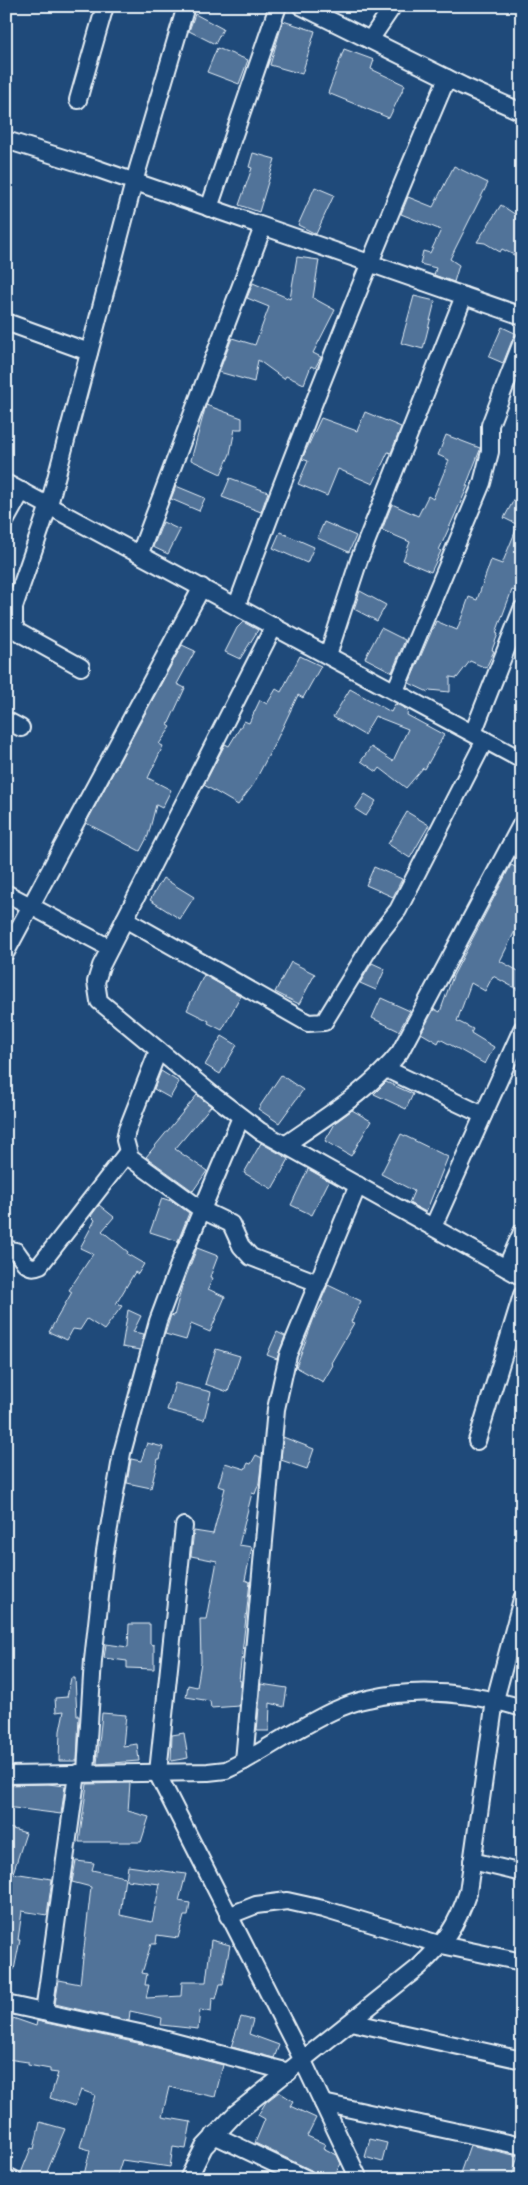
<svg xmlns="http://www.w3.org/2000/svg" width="528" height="2185" font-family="Sriracha,sans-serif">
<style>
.building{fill:#517399;stroke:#e8f1f8}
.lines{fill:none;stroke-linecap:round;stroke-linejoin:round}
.minor-casing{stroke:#e8f1f8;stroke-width:20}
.minor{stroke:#1f4a7a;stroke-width:16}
</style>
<rect width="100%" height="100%" fill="#1f4a7a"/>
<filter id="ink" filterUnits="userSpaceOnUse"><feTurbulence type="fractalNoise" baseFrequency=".02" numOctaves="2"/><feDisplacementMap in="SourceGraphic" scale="10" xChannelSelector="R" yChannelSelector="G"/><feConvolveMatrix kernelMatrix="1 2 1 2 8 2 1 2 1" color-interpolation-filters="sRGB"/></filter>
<g filter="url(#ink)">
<g class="building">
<polygon points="195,14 223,29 215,44 189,31"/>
<polygon points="283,21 315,31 302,74 270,65"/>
<polygon points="217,48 248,60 239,84 207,72"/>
<polygon points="344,49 374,60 371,69 405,85 389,118 328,93"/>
<polygon points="253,153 275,159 259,212 239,205 252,168 249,167"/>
<polygon points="454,166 488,183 450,259 459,265 454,282 434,275 436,268 420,264 423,251 430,253 441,230 401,214 408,197 433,207"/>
<polygon points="315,187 334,195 316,234 298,225"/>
<polygon points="501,205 522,219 522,259 502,249 500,252 485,243 477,242"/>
<polygon points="297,257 319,260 313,298 335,310 313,353 321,357 315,368 311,366 304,384 286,376 284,379 258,360 254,382 219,372 232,338 255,345 269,307 247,298 253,283 290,299"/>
<polygon points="414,296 435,301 423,349 401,343"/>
<polygon points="502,327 517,334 513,338 503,363 489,357"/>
<polygon points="206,405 242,418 242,429 235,429 230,454 221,474 191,460"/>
<polygon points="365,412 401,427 391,453 388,452 373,484 338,469 327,496 298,484 308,461 302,459 321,418 357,431"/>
<polygon points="446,435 480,448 480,450 466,486 468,486 439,550 441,551 431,572 403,560 410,542 382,530 392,504 418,516 428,496 433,499 449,460 438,455"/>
<polygon points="230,478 268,492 261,512 222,497"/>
<polygon points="522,485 522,575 516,591 512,590 496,633 498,634 492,650 494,651 486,668 470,661 457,678 450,677 450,692 429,690 428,692 409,683 436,621 457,630 469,597 477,600 491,560 502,564 518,525 504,518"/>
<polygon points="176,486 205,498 199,511 171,499"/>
<polygon points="163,522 180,530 168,554 153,547"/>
<polygon points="324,522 356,536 349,552 317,538"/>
<polygon points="280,532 314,547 307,563 273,548"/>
<polygon points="360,591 386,605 377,621 354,609"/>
<polygon points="243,622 258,630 240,659 225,652 237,628"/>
<polygon points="381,628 405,640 392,672 365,658"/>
<polygon points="182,645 195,651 177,684 185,688 168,725 171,727 159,744 163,746 148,778 171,790 162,808 156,805 148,836 140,851 86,823"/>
<polygon points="300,656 321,666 303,698 298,695 277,739 253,785 238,805 204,785 225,744 229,746 244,721 249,723 260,700 267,704 276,689 281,692"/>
<polygon points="350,689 391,712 395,704 398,705 408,710 407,715 444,735 425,769 423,768 406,788 380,768 377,772 361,761 371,747 393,761 408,729 375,716 364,735 333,717"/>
<polygon points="365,794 376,801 366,816 355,809"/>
<polygon points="407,812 429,825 410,858 388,844"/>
<polygon points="511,865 522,870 522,917 500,961 522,973 522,992 493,976 485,991 471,983 457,1021 473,1029 471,1033 494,1047 485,1064 440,1039 438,1043 421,1033 434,1009 440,1012 453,976"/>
<polygon points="374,867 402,879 393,897 366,885"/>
<polygon points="163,878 194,897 180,919 150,900"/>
<polygon points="291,962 315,974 299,1004 275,992"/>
<polygon points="372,963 385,969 376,990 360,983"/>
<polygon points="204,975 241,996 222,1030 208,1023 209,1021 187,1010"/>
<polygon points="381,998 410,1011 399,1031 372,1018"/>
<polygon points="222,1036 237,1045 220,1074 205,1065"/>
<polygon points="161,1071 179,1082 170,1098 154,1089"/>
<polygon points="281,1075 303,1090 279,1123 258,1109"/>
<polygon points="386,1082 413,1094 406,1109 374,1094"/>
<polygon points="197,1095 211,1106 175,1149 207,1171 193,1191 146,1157"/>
<polygon points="352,1110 371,1121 351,1156 325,1141 336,1122"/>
<polygon points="401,1134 448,1157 426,1212 409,1203 414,1191 381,1174"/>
<polygon points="261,1143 289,1159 272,1189 244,1173"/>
<polygon points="308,1169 329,1181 312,1215 291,1205"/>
<polygon points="162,1198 174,1202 189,1213 178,1241 150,1232"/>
<polygon points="99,1205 114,1217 102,1231 128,1252 127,1254 144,1264 138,1274 135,1272 116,1304 122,1306 104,1330 87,1319 80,1330 73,1329 67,1340 49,1332 72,1292 69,1290 93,1254 80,1248 95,1220 91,1216"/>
<polygon points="197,1248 218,1256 210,1277 213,1278 208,1289 225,1297 210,1332 191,1324 186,1340 165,1334 171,1315 174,1316 182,1286"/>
<polygon points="328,1285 361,1301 351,1322 354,1323 331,1363 333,1365 323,1382 296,1367 314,1318 323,1302 321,1301"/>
<polygon points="128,1310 141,1316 133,1332 144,1334 140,1350 122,1347"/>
<polygon points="277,1332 285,1336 277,1359 267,1355"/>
<polygon points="216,1349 240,1356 228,1392 205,1384"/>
<polygon points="175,1383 211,1392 204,1420 167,1410"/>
<polygon points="283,1437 314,1449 307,1469 281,1460"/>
<polygon points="147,1443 163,1447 160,1459 158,1459 151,1488 127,1483 131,1459 141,1461"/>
<polygon points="256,1455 262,1458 259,1483 255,1494 252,1493 239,1545 252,1547 245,1580 250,1582 239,1680 241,1681 239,1706 211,1708 210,1701 186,1697 188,1685 197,1687 201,1662 200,1619 206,1619 217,1561 191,1556 194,1531 213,1534 225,1488 218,1486 225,1463 245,1469 248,1463 251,1464"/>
<polygon points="129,1624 150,1624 150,1644 154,1645 154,1669 127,1668 127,1661 104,1658 106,1644 128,1647"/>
<polygon points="71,1678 75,1678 77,1716 79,1716 77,1761 59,1761 60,1731 64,1711 56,1712 55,1698 67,1697"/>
<polygon points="261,1684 287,1688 284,1707 270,1703 269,1731 257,1731"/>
<polygon points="102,1713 126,1715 123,1746 137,1744 139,1761 97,1764"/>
<polygon points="184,1733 188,1758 171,1761 172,1735"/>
<polygon points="130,1783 128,1811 149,1817 141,1842 79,1842 87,1784"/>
<polygon points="48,1784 65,1786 61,1814 6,1807 6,1785"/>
<polygon points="6,1827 26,1833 13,1873 52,1879 47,1915 22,1911 18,1940 20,1940 14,1970 11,1970 10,1975 6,1975"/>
<polygon points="76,1861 94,1863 92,1870 125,1877 120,1915 152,1922 160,1884 126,1880 128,1866 186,1874 179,1901 190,1903 188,1916 184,1916 178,1938 157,1935 156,1944 151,1944 142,1973 147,1974 145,1985 149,1985 146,1998 181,1996 182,1982 206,1982 211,1940 230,1945 223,1984 220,1984 216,1999 212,1998 211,2012 200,2010 198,2029 161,2025 162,2018 130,2011 129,2021 55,2004 59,1980 80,1984 91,1887 72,1882"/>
<polygon points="241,2017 253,2020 249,2034 279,2045 274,2058 231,2047"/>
<polygon points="13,2018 36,2026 37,2021 142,2044 223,2065 215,2097 169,2087 162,2117 191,2122 186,2149 173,2147 170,2167 122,2160 116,2179 83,2179 90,2150 80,2147 95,2095 81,2090 75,2106 50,2098 58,2073 50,2072 50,2069 28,2065 28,2062 7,2059 10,2036 8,2035"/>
<polygon points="279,2092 293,2101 290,2106 316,2118 307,2136 325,2144 323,2148 337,2155 341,2164 334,2175 331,2174 329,2179 322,2179 311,2170 255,2143 265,2119 258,2115 266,2102"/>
<polygon points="40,2122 65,2129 44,2179 28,2179 21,2173 31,2148 34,2149"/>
<polygon points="370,2139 387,2143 382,2162 365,2157"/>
<polygon points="470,2145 518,2156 511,2179 469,2179 459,2176"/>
</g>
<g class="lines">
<g class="minor-casing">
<g id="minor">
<polyline points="301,6 463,86 522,112"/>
<polyline points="370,40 393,6"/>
<polyline points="78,100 105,6"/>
<polyline points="6,140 95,168 522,316"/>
<polyline points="209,208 278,6"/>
<polyline points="6,322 89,352"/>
<polyline points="6,483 522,760"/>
<polyline points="6,520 22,491"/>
<polyline points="140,553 263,227"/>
<path d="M237,605C302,427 373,252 447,78"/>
<polyline points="274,626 101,966 96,982 99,1001 214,1096 260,1131 522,1277"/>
<polyline points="328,655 359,560 464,296"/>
<polyline points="81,667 18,632 14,625 14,607 49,505 134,182 186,6"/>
<polyline points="395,691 482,483 490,452 490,425 522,342"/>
<polyline points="6,720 21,728"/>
<polyline points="473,733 522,609"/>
<polyline points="6,893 110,948"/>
<polyline points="125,919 308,1023 324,1022 375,939 398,910 485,740"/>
<polyline points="6,952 202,587"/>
<polyline points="158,1051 127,1130 125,1140 130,1158 202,1210 231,1224 241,1246 251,1257 318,1283"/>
<polyline points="386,1069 483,1115"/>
<path d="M285,1145C325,1117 369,1091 400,1052L522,823"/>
<polyline points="433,1227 522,1029"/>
<path d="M6,1249L16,1251C23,1260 27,1271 40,1265L127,1153"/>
<polyline points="506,1268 522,1232"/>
<polyline points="477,1441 522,1295"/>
<polyline points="184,1526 158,1772 159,1777 303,2061 359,2179"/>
<polyline points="244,1761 276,1409 288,1355 358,1185"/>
<polyline points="86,1772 93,1660 105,1551 122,1453 158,1321 180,1262 241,1117"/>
<path d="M6,1775L208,1772L226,1770C249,1760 270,1745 292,1733C315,1720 342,1704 368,1699C419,1687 472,1693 522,1708"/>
<polyline points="472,1861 522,1873"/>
<polyline points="228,1916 256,1905 287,1901 323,1909 442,1945 522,1962"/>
<polyline points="6,2004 144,2034 289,2072"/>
<polyline points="44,2012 77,1773"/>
<polyline points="351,2022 522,2060"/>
<polyline points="323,2103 522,2146"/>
<polyline points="214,2135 307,2179"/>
<polyline points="6,2176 13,2179"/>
<path d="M188,2179L204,2147L236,2113L419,1967C446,1941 456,1927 468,1892L495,1700L522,1599"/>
</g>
</g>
<use href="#minor" class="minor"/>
</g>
</g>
<rect width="528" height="2185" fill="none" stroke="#1f4a7a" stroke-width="25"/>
<rect x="12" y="12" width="503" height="2160" fill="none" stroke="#e8f1f8" stroke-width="2" filter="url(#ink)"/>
</svg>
